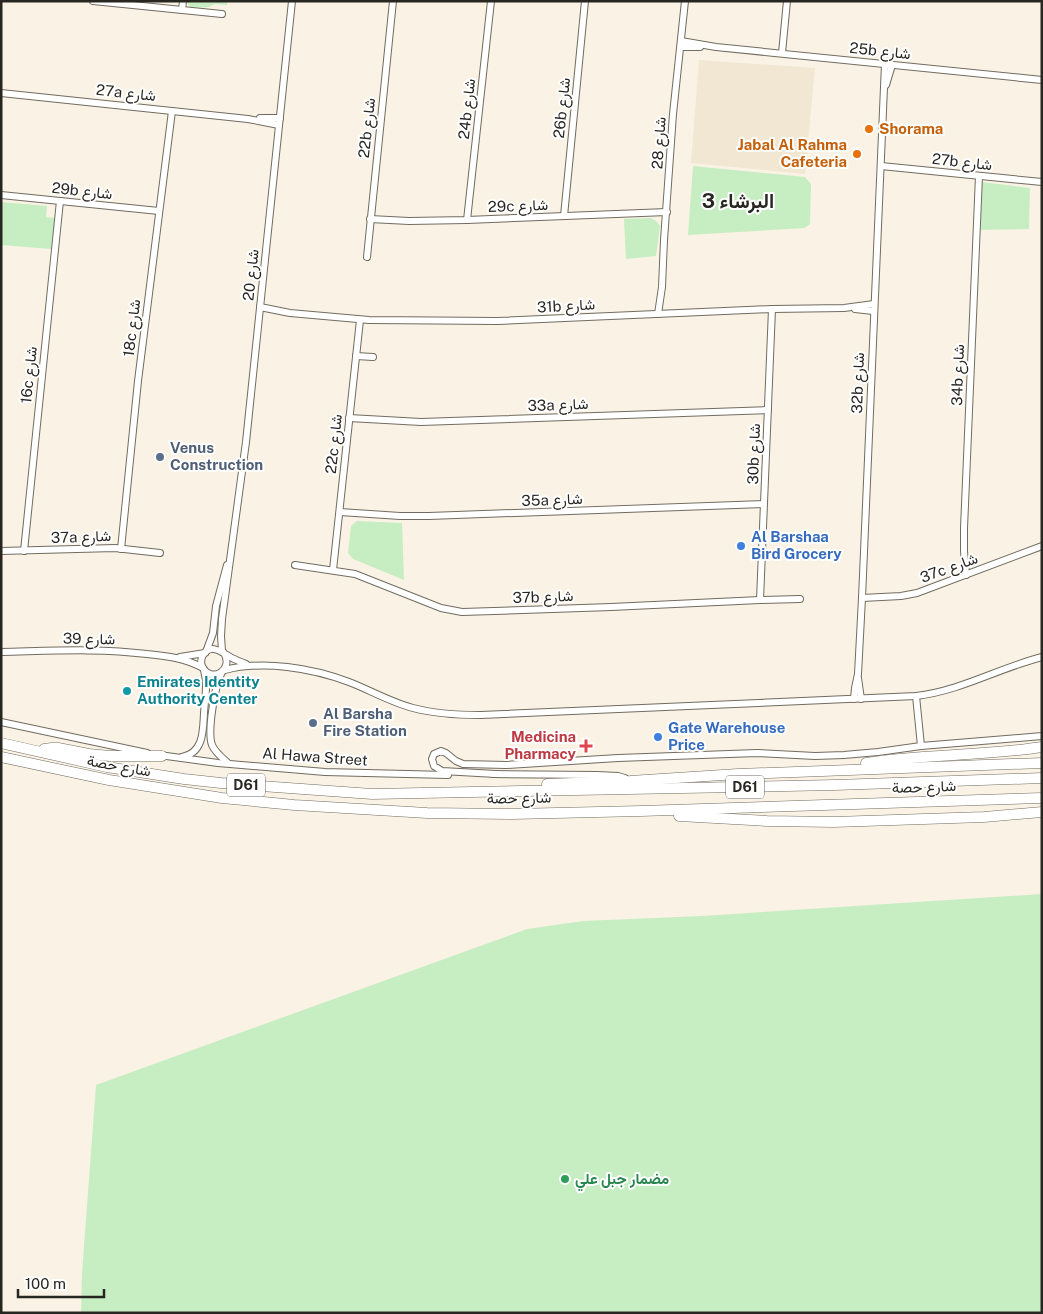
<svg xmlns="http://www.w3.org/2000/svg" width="1043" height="1314" font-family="'Public Sans',Vazirmatn,sans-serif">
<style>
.built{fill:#f1e7d2}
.green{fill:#c7edc2}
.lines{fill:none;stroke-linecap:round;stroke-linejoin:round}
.street-casing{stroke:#716c60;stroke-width:8}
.primary-casing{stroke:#716c60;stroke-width:11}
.street{stroke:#fff;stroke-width:6}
.primary{stroke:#fff;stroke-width:10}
.food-dot{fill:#e8710a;stroke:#fff;stroke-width:2}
.service-dot{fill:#5c6f8a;stroke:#fff;stroke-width:2}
.shop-dot{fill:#3f7fe0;stroke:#fff;stroke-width:2}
.culture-dot{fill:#0f9aa8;stroke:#fff;stroke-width:2}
.health-dot{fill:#e0444e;stroke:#fff;stroke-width:2}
.leisure-dot{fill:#2e9e5b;stroke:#fff;stroke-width:2}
.labels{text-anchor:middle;stroke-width:4;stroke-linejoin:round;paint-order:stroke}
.shield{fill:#fff;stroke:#686764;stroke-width:1}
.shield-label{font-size:14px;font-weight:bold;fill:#282621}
.street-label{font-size:15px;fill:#282621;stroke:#fff}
.food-label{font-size:15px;font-weight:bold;fill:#c56008;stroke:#fff;text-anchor:start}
.service-label{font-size:15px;font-weight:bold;fill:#4e5e75;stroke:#fff;text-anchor:start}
.shop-label{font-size:15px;font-weight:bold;fill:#366cbe;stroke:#fff;text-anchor:start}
.culture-label{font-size:15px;font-weight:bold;fill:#0d838f;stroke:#fff;text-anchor:start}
.health-label{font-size:15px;font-weight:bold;fill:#be3a42;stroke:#fff;text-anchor:end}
.leisure-label{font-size:15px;font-weight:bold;fill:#27864d;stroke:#fff;text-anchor:start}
.district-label{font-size:20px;font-weight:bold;fill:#282621;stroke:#fff}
</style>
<rect width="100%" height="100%" fill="#faf3e5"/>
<polygon class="built" points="699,60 815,68 805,174 691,163"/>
<g class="green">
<polygon points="186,1 227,1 227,5 215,4 209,7 191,8"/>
<polygon points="693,166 805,177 811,184 810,224 805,228 688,235"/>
<polygon points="982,182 1030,188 1029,229 978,230"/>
<polygon points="1,202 47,206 46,217 55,218 51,249 1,245"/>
<polygon points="651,218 656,221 660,226 656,256 626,259 624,219"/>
<polygon points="357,521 402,523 404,580 353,559 348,553 351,526"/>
<polygon points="1042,894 1042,1313 81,1313 82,1273 96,1085 527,929 583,921 702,916"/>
</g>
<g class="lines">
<g class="street-casing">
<g id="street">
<polyline points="93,1 222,14"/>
<polyline points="182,10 183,1"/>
<polyline points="681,41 716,47 1042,80"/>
<polyline points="681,47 700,47"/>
<polyline points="782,53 787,1"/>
<polyline points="886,85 892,65"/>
<polyline points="1,93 248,119 279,125"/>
<polyline points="260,118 280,118"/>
<polyline points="881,166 1042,182"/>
<polyline points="1,195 159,211"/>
<polyline points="564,216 585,1"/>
<polyline points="370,219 409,221 467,220 667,212"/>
<polyline points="467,220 491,1"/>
<polyline points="367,257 393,1"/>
<polyline points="260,307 290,313 369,320 498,321 772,309 844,308 874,304"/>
<polyline points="855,309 873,311"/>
<polyline points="658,314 662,287 664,240 673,114 685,1"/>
<polyline points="356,356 373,357"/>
<polyline points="349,418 421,422 768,410"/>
<polyline points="340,512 400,516 429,516 764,504"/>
<polyline points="121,549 138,381 172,111"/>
<polyline points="1,551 115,548 160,553"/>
<polyline points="24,551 60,201"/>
<polyline points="295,565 355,574 441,608 462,612 611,607 760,600 800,599"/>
<polyline points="333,570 360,320"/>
<polyline points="966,575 964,551 964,528 979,176"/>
<polyline points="862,598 901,596 917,593 1042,546"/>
<polyline points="760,600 772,309"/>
<polyline points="222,651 221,636 222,619 246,442 292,1"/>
<path d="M1,652C50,651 99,648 147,654C167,656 185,658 203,668"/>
<polyline points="206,652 213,633 216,606 227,565"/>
<path d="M224,653C234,670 212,683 203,668C201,665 201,660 202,657C209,641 223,653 232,658C236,660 241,662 246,664"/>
<polyline points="180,657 205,653"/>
<path d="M225,670C263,660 312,668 349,682C370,690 390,702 413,708C435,714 458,715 481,715L916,696C960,691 999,668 1042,657"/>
<path d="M222,672C215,685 207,731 212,745C215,752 221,757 227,762"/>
<polyline points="858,678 861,699"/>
<polyline points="916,696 921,746"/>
<polyline points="854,699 855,688 858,674 862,598 885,64"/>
<polyline points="1,722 147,753"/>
<polyline points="159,755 218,763 325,772 448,775"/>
<path d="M182,757C204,753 203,730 204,713C205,698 208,685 204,670"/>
<polyline points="493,774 597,775 618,776 625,778"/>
<polyline points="496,774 442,771 434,766 432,759 434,754 441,751 446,753 456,761 463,764 506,765 618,758 757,753 815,756 844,755 878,752 921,746 1042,736"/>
</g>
</g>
<g class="primary-casing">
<g id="primary">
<polyline points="1,743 107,767 184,779 221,783 372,794 835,785 1042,778"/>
<polyline points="44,749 52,748 58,748 89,754 110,756 162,756"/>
<polyline points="1,757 109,780 222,798 294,805 427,813 513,814 641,811 1042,798"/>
<path d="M866,763C924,754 984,756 1042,747"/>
<polyline points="547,784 630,781 738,774 1042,763"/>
<polyline points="679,816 767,821 834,822 984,817 1042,812"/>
</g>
</g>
<use href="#street" class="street"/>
<use href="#primary" class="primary"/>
</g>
<g class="food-dot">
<circle cx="869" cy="129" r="5"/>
<circle cx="857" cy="154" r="5"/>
</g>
<g class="service-dot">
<circle cx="160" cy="457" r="5"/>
<circle cx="313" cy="723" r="5"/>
</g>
<g class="shop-dot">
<circle cx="741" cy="546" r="5"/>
<circle cx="658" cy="737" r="5"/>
</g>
<circle class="culture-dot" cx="127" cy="691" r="5"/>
<path class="health-dot" d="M583.5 738.5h5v5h5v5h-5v5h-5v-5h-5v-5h5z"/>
<circle class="leisure-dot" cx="565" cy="1179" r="5"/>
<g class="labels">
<g class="shield">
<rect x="227" y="773.5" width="38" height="23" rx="4"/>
<rect x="726" y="775.5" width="38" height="23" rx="4"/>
</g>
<g class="shield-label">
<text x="246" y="790">D61</text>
<text x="745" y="792">D61</text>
</g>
<g class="street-label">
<text transform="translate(880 51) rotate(6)" y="5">25b شارع</text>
<text transform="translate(126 93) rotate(6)" y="5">27a شارع</text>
<text transform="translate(562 108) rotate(-84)" y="5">26b شارع</text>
<text transform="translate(467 109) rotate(-84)" y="5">24b شارع</text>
<text transform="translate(367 128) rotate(-84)" y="5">22b شارع</text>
<text transform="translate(659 143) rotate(-86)" y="5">شارع 28</text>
<text transform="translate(962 162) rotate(6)" y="5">27b شارع</text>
<text transform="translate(82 191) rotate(6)" y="5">29b شارع</text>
<text transform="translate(518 206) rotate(-2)" y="5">29c شارع</text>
<text transform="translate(251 275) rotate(-84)" y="5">شارع 20</text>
<text transform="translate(566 306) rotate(-3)" y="5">31b شارع</text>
<text transform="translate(132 328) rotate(-83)" y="5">18c شارع</text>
<text transform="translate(29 375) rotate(-84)" y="5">16c شارع</text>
<text transform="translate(958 375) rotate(-88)" y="5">34b شارع</text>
<text transform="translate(858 383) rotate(-88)" y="5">32b شارع</text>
<text transform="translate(558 405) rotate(-2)" y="5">33a شارع</text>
<text transform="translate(334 444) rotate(-84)" y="5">22c شارع</text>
<text transform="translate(754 454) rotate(-88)" y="5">30b شارع</text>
<text transform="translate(552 500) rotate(-2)" y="5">35a شارع</text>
<text transform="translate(81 537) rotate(-2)" y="5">37a شارع</text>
<text transform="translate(949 568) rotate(-20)" y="5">37c شارع</text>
<text transform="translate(543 597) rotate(-2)" y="5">37b شارع</text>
<text transform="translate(89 639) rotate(1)" y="5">شارع 39</text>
<text transform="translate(315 757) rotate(4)" y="5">Al Hawa Street</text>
<text transform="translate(119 766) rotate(10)" y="5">شارع حصة</text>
<text transform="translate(924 787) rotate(-2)" y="5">شارع حصة</text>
<text transform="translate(519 798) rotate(-1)" y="5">شارع حصة</text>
</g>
<g class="food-label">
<text x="879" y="134">Shorama</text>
<text x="847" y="150" text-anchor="end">Jabal Al Rahma<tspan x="847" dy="17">Cafeteria</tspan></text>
</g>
<g class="service-label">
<text x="170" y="453">Venus<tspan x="170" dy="17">Construction</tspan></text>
<text x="323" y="719">Al Barsha<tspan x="323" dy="17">Fire Station</tspan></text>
</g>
<g class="shop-label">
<text x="751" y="542">Al Barshaa<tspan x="751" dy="17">Bird Grocery</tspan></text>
<text x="668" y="733">Gate Warehouse<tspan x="668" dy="17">Price</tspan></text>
</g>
<g class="culture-label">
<text x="137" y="687">Emirates Identity<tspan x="137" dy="17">Authority Center</tspan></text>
</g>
<g class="health-label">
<text x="576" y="742">Medicina<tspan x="576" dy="17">Pharmacy</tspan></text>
</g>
<g class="leisure-label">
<text x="575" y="1184">مضمار جبل علي</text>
</g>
<g class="district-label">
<text x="738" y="208">البرشاء 3</text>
</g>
</g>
<rect width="1043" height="1314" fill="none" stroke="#282621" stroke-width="5"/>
<path d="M18 1289v8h86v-8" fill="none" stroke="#282621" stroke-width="2.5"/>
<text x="25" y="1289" font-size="15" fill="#282621" stroke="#ffffff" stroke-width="4" paint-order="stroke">100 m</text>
</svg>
